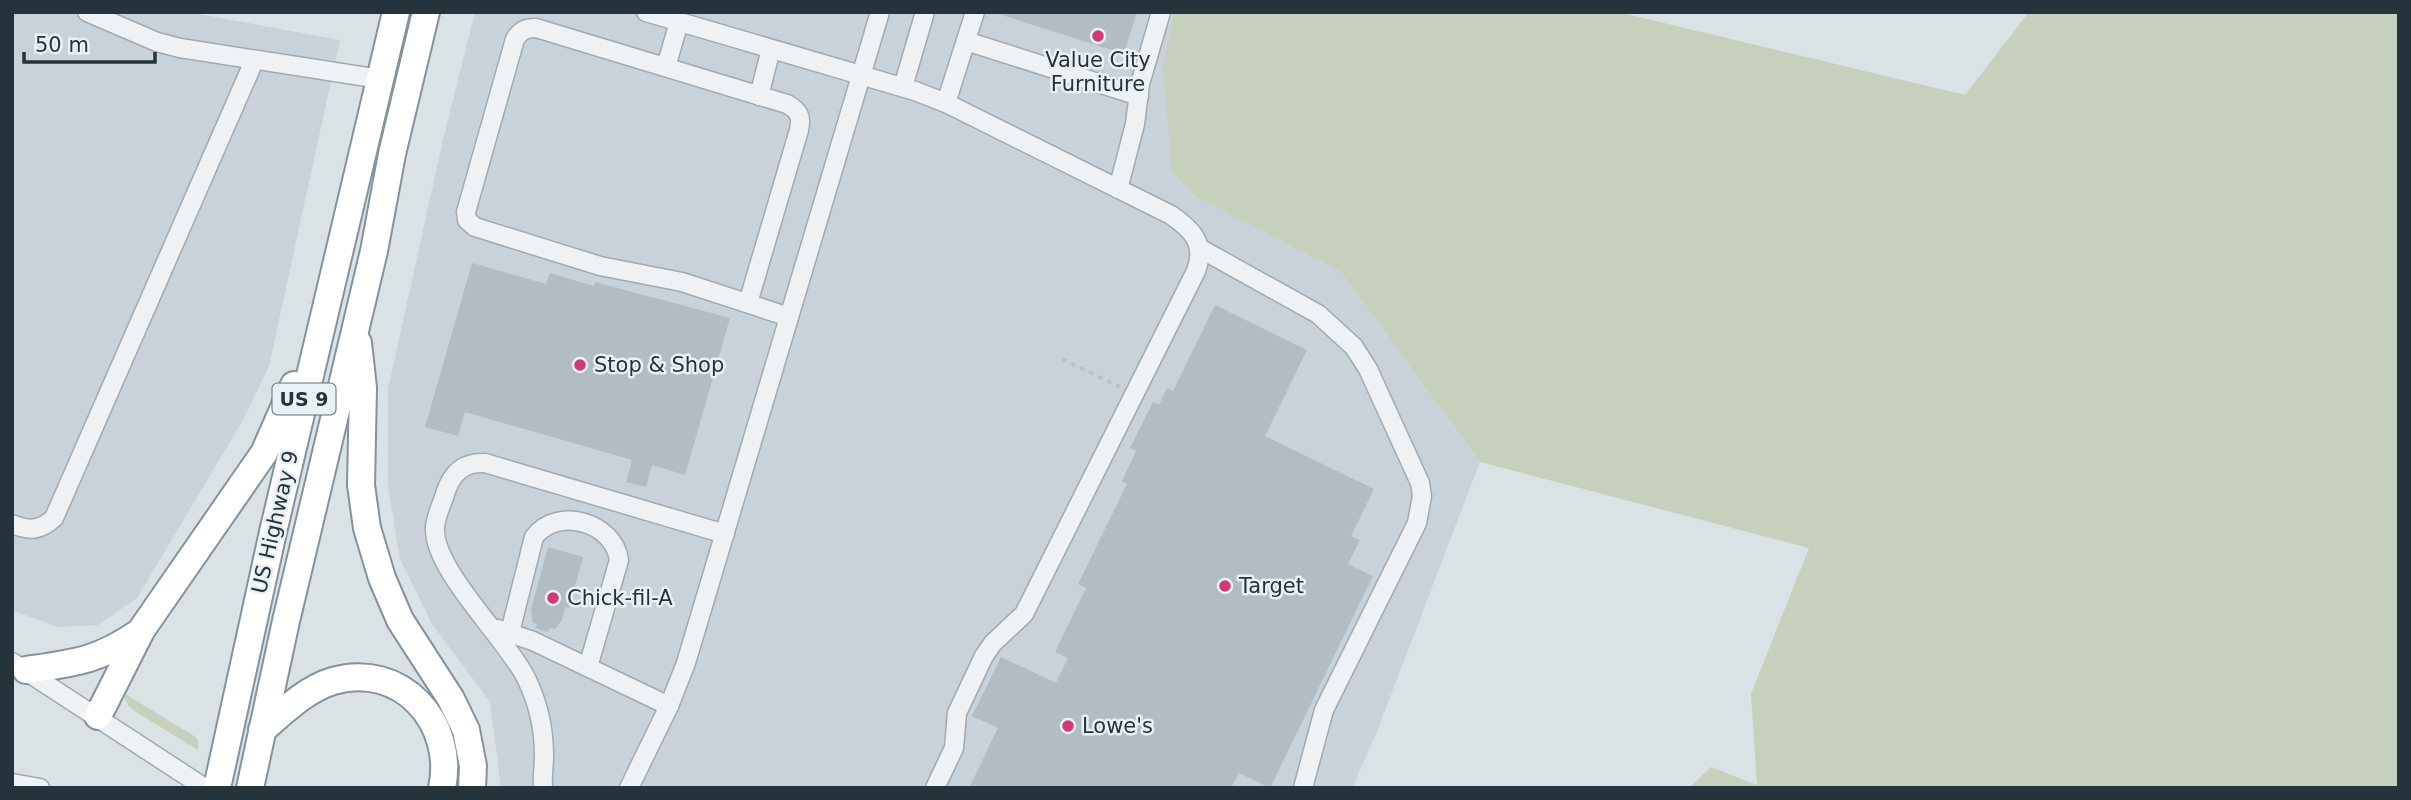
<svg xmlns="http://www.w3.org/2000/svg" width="2411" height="800" font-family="'DejaVu Sans',sans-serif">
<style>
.built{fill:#c9d2d8}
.green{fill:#c6d0bc}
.building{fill:#b2bdc3}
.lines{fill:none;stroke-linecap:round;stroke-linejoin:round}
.minor-casing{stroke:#a1aab0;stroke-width:21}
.highway-casing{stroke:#82939d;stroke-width:30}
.path{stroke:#bac0c4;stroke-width:3.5;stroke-dasharray:5 5;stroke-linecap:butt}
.minor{stroke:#eef2f4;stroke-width:18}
.highway{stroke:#fff;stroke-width:26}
.poi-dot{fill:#d23975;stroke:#eaf1f4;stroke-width:2.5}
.labels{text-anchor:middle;stroke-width:5;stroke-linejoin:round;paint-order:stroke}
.shield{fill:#eaf1f4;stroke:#606c74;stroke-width:2}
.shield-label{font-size:19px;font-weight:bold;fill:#25333d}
.poi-label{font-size:21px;fill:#25333d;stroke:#eaf1f4;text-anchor:start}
.street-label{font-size:21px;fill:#25333d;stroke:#eaf1f4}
</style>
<rect width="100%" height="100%" fill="#dbe2e6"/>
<g class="built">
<polygon points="12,12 188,12 340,40 269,366 243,420 137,598 98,625 57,627 12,610"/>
<polygon points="475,12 1188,12 1195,196 1341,272 1480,462 1376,734 1352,788 501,788 490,702 432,624 400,559 388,486 388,389 443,140"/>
</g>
<g class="green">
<polygon points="1174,12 1618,12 1965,95 2029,12 2399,12 2399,788 1689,788 1711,767 1757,785 1751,694 1809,548 1480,462 1341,272 1195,196 1172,171 1163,69"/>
<polygon points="122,692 194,736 198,740 198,750 133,710 128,705"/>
</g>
<g class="building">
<polygon points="1003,12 1137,12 1124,54 1002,15"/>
<polygon points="472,263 546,284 550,273 594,286 595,282 730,318 685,475 652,465 646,487 626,482 632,460 465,412 458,436 425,427"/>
<polygon points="1215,305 1307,350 1265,436 1374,489 1351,536 1360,540 1348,564 1373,576 1270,788 1239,773 1231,788 969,788 998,728 972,716 1001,657 1056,683 1068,658 1055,652 1086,588 1078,584 1127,484 1122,481 1136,451 1130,448 1153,402 1159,405 1167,388 1173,391"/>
<polygon points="548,547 583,557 569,608 565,607 562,620 555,629 550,628 548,632 535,628 537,624 533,623 531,609"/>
</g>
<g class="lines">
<g class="minor-casing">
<g id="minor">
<polyline points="87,12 157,42 180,48 380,79"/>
<path d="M646,12L915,91L946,103L1171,215C1193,230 1206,244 1196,271L1024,614L993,643L984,656L957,713L954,748L935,788"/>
<polyline points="966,41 1139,96"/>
<polyline points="666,67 679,22"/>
<polyline points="903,87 925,12"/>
<polyline points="759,96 771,49"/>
<polyline points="946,103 975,12"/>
<polyline points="1118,189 1135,124 1140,84 1161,12"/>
<polyline points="1201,249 1318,314 1354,347 1368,369 1420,483 1422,496 1417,523 1324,710 1303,788"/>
<path d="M748,303L799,130C802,116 799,111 787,104L536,28C526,28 521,30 515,39L466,212L467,220L475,227L600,266L682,282L789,317"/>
<path d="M12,524C29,531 40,531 54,518L254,61"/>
<polyline points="498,629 533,641 669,706"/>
<path d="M510,632L534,537C557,506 614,522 619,560L588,667"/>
<polyline points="12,662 205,788"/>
<polyline points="12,783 40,788"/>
<path d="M543,788C542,777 544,766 544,756C544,728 538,702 526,678C507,639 432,569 435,527C436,515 443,502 446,491C453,471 465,462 485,463L725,534"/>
<polyline points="629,788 669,706 686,663 880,12"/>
</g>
</g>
<g class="highway-casing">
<g id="highway">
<polyline points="358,343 363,388 361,485 367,528 382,578 400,620 451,699 466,730 473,766 472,788"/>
<path d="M26,670C75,663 98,661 140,632L264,453L294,385"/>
<polyline points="98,716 140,633"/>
<path d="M262,730C283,712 306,689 333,681C401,661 456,723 442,788"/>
<polyline points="217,788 273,532 396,12"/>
<polyline points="250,788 286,621 374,251 392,154 426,12"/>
</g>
</g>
<polyline class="path" points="1062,359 1120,387"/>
<use href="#minor" class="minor"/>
<use href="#highway" class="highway"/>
</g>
<g class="poi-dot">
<circle cx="1098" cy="36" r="7"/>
<circle cx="580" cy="365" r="7"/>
<circle cx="1225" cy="586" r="7"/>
<circle cx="553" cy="598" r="7"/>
<circle cx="1068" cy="726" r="7"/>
</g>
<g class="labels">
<rect class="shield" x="272.5" y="383.5" width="63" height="31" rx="5"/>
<g class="shield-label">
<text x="304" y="406">US 9</text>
</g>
<g class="poi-label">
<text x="1098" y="67" text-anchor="middle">Value City<tspan x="1098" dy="24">Furniture</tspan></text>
<text x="594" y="372">Stop &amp; Shop</text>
<text x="1239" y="593">Target</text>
<text x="567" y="605">Chick-fil-A</text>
<text x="1082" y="733">Lowe's</text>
</g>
<g class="street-label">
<text transform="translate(275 522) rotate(-77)" y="7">US Highway 9</text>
</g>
</g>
<rect width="2411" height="800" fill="none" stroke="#25333d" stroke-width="28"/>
<path d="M24 52v10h131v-10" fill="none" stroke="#25333d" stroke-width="3.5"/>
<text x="35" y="52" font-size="21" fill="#25333d" stroke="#eaf1f4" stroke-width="5" paint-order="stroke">50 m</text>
</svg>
